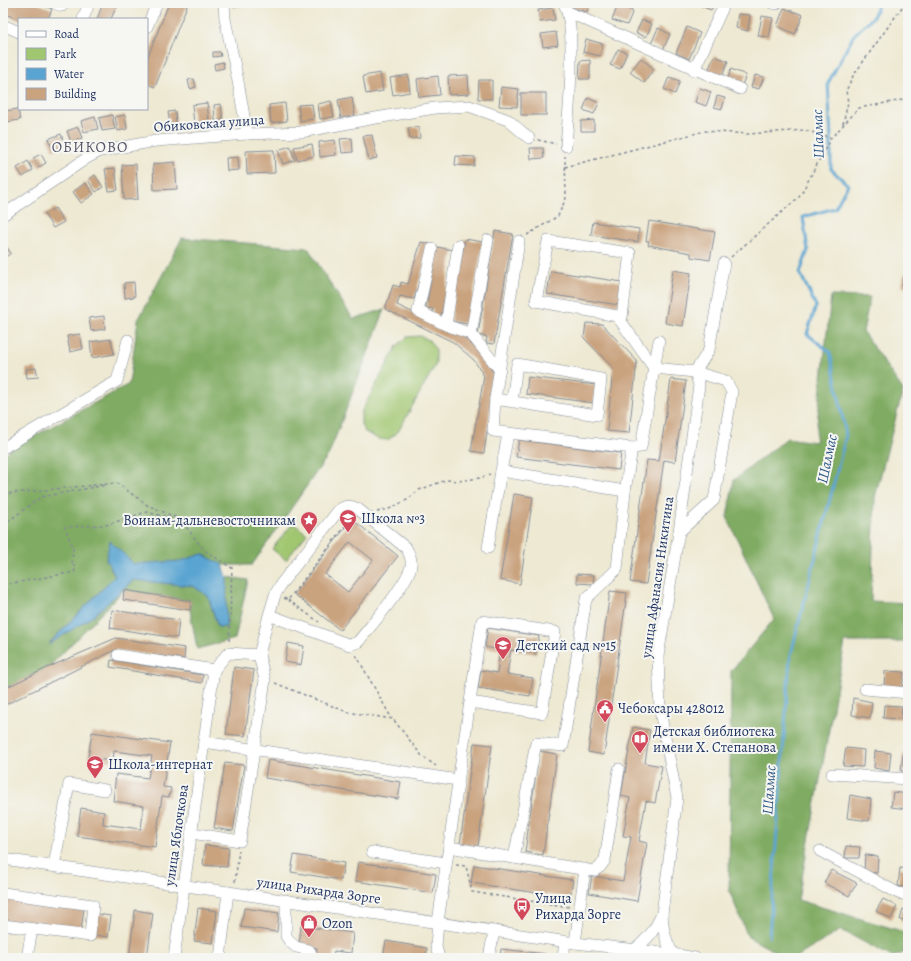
<svg xmlns="http://www.w3.org/2000/svg" width="911" height="961" font-family="Alegreya,serif">
<style>
.green{fill:#a0c670;stroke:#5e7a67}
.forest{fill:#80ab62;stroke:#4e6d60}
.water{fill:#5aa4d1;stroke:#3a6a98}
.lines{fill:none;stroke-linecap:round;stroke-linejoin:round}
.stream{stroke:#5aa4d1;stroke-width:3}
.building{fill:#c9a27e;fill-rule:evenodd}
.minor-casing{stroke:#848c98;stroke-width:12}
.path{stroke:#848c98;stroke-width:1.5;stroke-dasharray:3 3;stroke-linecap:butt}
.minor{stroke:#fff;stroke-width:11}
.labels{text-anchor:middle;stroke-width:4;stroke-linejoin:round;paint-order:stroke}
.street-label{font-size:14px;fill:#1b2f5e;stroke:#f6f6f2}
.poi-label{font-size:14px;fill:#1b2f5e;stroke:#f6f6f2;text-anchor:start}
.water-label{font-size:15px;font-style:italic;fill:#315886;stroke:#f6f6f2}
.neighbourhood-label{font-size:15px;letter-spacing:1px;fill:#585769;stroke:#f6f6f2}
</style>
<rect width="100%" height="100%" fill="#f6f6f2"/>
<filter id="ink" filterUnits="userSpaceOnUse"><feTurbulence type="fractalNoise" baseFrequency=".025" numOctaves="2"/><feDisplacementMap in="SourceGraphic" scale="8" xChannelSelector="R" yChannelSelector="G"/><feConvolveMatrix kernelMatrix="1 2 1 2 8 2 1 2 1" color-interpolation-filters="sRGB"/></filter>
<filter id="wash" filterUnits="userSpaceOnUse"><feTurbulence type="fractalNoise" baseFrequency=".012" numOctaves="4" result="noise"/><feDisplacementMap in="SourceGraphic" scale="16" xChannelSelector="R" yChannelSelector="G"/><feGaussianBlur stdDeviation="0.9" result="paint"/><feColorMatrix in="noise" values="0 0 0 0 0 0 0 0 0 0 0 0 0 0 0 0 0 1.4 0 .05"/><feComposite in="paint" operator="in"/></filter>
<g filter="url(#wash)">
<rect width="100%" height="100%" fill="#eee9d2"/>
<g class="green">
<polygon points="420,336 429,340 436,350 436,364 398,432 388,440 378,439 365,432 361,425 361,412 397,346 407,337"/>
<polygon points="293,523 307,534 286,560 272,549"/>
</g>
<g class="forest">
<polygon points="182,238 308,248 353,319 385,309 329,454 252,565 223,565 202,554 181,561 134,564 106,559 115,576 49,643 93,616 133,580 193,586 208,596 218,627 225,627 227,577 248,580 235,639 197,649 190,610 191,601 124,590 49,667 3,689 3,456 9,450 129,384 138,320"/>
<polygon points="831,296 870,297 863,332 903,390 875,497 871,601 908,603 908,642 845,642 798,900 908,933 908,951 892,957 841,930 795,958 787,958 748,937 729,890 731,671 774,619 727,517 734,480 787,438 815,442"/>
</g>
<polygon class="water" points="110,541 134,564 181,561 202,554 223,565 227,577 226,627 218,627 208,596 193,586 133,580 93,616 48,645 115,576 106,559"/>
<g class="lines">
<polyline class="stream" points="769,937 790,658 846,435 830,352 807,334 816,306 800,273 808,250 803,217 835,208 848,185 831,169 831,138 828,83 854,35 873,17 879,3"/>
</g>
<g id="blocks">
<g class="building">
<polygon points="3,3 36,3 52,9 48,19 19,20 3,13"/>
<polygon points="103,3 118,3 111,19 97,19"/>
<polygon points="169,3 188,3 155,87 147,84 147,59"/>
<polygon points="234,3 252,3 252,4 234,7"/>
<polygon points="575,3 590,3 587,12 573,8"/>
<polygon points="702,3 715,3 711,10 701,6"/>
<polygon points="618,5 633,11 627,25 612,20"/>
<polygon points="553,8 555,20 540,22 538,10"/>
<polygon points="784,8 803,15 795,34 777,26"/>
<polygon points="738,14 750,15 748,31 736,28"/>
<polygon points="762,16 773,18 769,37 758,36"/>
<polygon points="642,20 652,24 646,37 636,33"/>
<polygon points="687,27 700,33 689,59 676,53"/>
<polygon points="658,28 670,34 663,50 651,44"/>
<polygon points="556,32 558,45 543,47 541,34"/>
<polygon points="586,39 603,44 600,56 583,52"/>
<polygon points="618,49 627,53 620,69 610,65"/>
<polygon points="213,52 220,52 221,56 213,57"/>
<polygon points="714,56 728,61 722,77 708,71"/>
<polygon points="641,58 654,69 644,83 630,72"/>
<polygon points="590,60 590,79 579,79 580,61"/>
<polygon points="223,62 224,68 215,70 214,64"/>
<polygon points="731,69 746,75 742,85 727,80"/>
<polygon points="380,73 383,91 366,94 363,76"/>
<polygon points="408,75 410,92 393,95 390,78"/>
<polygon points="468,75 469,94 449,95 448,76"/>
<polygon points="755,75 764,77 759,89 751,87"/>
<polygon points="438,76 440,95 419,97 417,79"/>
<polygon points="669,77 680,81 675,94 664,89"/>
<polygon points="194,79 196,87 190,89 188,80"/>
<polygon points="479,80 492,80 492,99 478,99"/>
<polygon points="501,87 519,89 517,107 499,106"/>
<polygon points="700,88 711,92 706,106 695,102"/>
<rect x="521" y="93" width="25" height="22"/>
<polygon points="717,96 725,98 722,109 714,107"/>
<polygon points="352,97 355,116 341,118 338,100"/>
<polygon points="588,98 599,103 594,114 583,110"/>
<polygon points="331,101 334,117 320,119 318,104"/>
<polygon points="207,103 209,121 194,123 192,105"/>
<polygon points="285,103 287,121 271,123 269,105"/>
<polygon points="221,104 223,120 215,121 214,105"/>
<polygon points="312,104 314,119 300,121 298,105"/>
<polygon points="18,109 20,120 6,122 5,111"/>
<polygon points="175,111 176,123 170,124 168,112"/>
<polygon points="112,115 115,129 102,131 99,118"/>
<polygon points="125,115 127,129 118,131 115,117"/>
<polygon points="95,117 98,129 84,132 81,121"/>
<polygon points="594,120 594,131 581,131 581,121"/>
<polygon points="78,127 82,138 71,142 67,131"/>
<polygon points="419,127 420,138 410,139 408,128"/>
<polygon points="61,134 65,145 53,150 48,139"/>
<polygon points="372,135 377,158 369,160 363,136"/>
<polygon points="352,138 353,152 342,153 340,139"/>
<polygon points="335,140 336,155 320,157 319,142"/>
<polygon points="312,144 314,156 297,160 294,147"/>
<polygon points="290,146 295,160 283,164 278,150"/>
<polygon points="530,148 543,148 544,158 531,159"/>
<polygon points="274,150 275,173 247,174 246,151"/>
<polygon points="41,154 46,163 39,167 33,158"/>
<polygon points="456,156 475,157 474,166 455,165"/>
<polygon points="238,157 239,170 227,171 226,158"/>
<polygon points="28,161 33,170 23,177 17,168"/>
<polygon points="175,162 177,189 154,190 153,164"/>
<polygon points="136,164 138,199 124,200 122,165"/>
<polygon points="115,168 118,190 109,191 105,169"/>
<polygon points="95,175 103,187 96,192 88,180"/>
<polygon points="85,183 94,194 81,203 73,192"/>
<polygon points="55,208 64,222 53,228 44,214"/>
<polygon points="649,221 715,232 710,260 691,257 691,253 648,245 649,241 646,241"/>
<polygon points="593,222 639,229 638,242 591,235"/>
<polygon points="495,231 513,234 494,344 486,343 487,337 478,335"/>
<polygon points="465,239 483,242 468,324 450,321"/>
<polygon points="3,242 11,253 3,259"/>
<polygon points="421,242 430,244 414,299 400,296 397,305 461,335 481,353 495,375 484,453 471,451 484,376 474,360 453,342 385,309 393,285 400,287 401,282 408,284"/>
<polygon points="437,247 453,250 441,317 432,315 433,309 426,308"/>
<polygon points="673,270 691,273 683,326 665,323"/>
<polygon points="551,271 622,282 619,305 547,294"/>
<polygon points="904,275 908,276 908,287 902,286"/>
<polygon points="134,282 135,297 125,298 124,283"/>
<polygon points="907,293 908,293 908,309 905,308"/>
<polygon points="104,316 105,329 91,331 89,318"/>
<polygon points="586,323 602,324 637,361 629,433 607,431 613,368 584,338"/>
<polygon points="80,334 83,349 70,352 67,336"/>
<polygon points="111,339 114,354 92,358 90,342"/>
<polygon points="36,368 38,377 27,378 26,369"/>
<polygon points="528,377 596,385 594,403 526,394"/>
<polygon points="671,379 686,381 675,462 664,460 646,584 630,582 647,460 659,461"/>
<polygon points="519,440 621,453 619,470 516,457"/>
<polygon points="514,494 533,497 520,584 500,580"/>
<path d="M352,519L398,556L340,630L294,594ZM350,542L373,560L348,592L325,574Z"/>
<polygon points="577,574 594,575 593,584 577,583"/>
<polygon points="124,590 191,601 190,610 123,600"/>
<polygon points="610,591 627,593 604,755 588,752"/>
<polygon points="112,610 179,620 177,638 110,628"/>
<polygon points="488,628 539,636 536,654 511,650 507,674 533,678 530,696 478,688 481,670 497,673 500,650 485,647"/>
<polygon points="116,638 185,648 184,659 115,650 3,706 3,689 49,667"/>
<polygon points="288,643 304,646 301,665 285,662"/>
<polygon points="111,660 203,675 202,683 110,667"/>
<polygon points="234,667 254,670 245,736 226,734"/>
<polygon points="885,671 904,672 902,688 884,687"/>
<polygon points="853,698 872,702 870,718 852,715"/>
<polygon points="884,705 902,706 901,719 883,718"/>
<polygon points="633,727 650,730 645,763 662,766 655,803 646,801 639,841 647,843 637,901 589,893 592,876 623,881 631,837 623,836 630,798 621,796"/>
<polygon points="92,732 170,743 163,787 171,788 169,797 162,796 155,847 77,836 81,808 104,812 103,824 141,829 144,806 113,801 116,774 148,778 152,756 114,751 113,761 88,758"/>
<polygon points="474,743 492,745 478,846 460,844"/>
<polygon points="846,748 864,750 863,767 843,766"/>
<polygon points="539,751 557,754 543,855 525,852"/>
<polygon points="875,751 891,753 889,771 874,768"/>
<polygon points="903,754 908,755 908,772 901,771"/>
<polygon points="268,760 401,782 398,799 265,778"/>
<polygon points="225,763 244,765 233,831 214,828"/>
<polygon points="893,792 908,794 908,809 891,807"/>
<polygon points="850,795 871,799 869,821 847,818"/>
<polygon points="205,845 229,848 227,867 203,865"/>
<polygon points="846,846 860,847 859,858 845,858"/>
<polygon points="294,855 344,863 341,880 291,872"/>
<polygon points="865,855 878,856 877,873 864,872"/>
<polygon points="358,862 436,874 433,893 355,881"/>
<polygon points="474,865 573,880 570,898 471,883"/>
<polygon points="900,868 908,869 908,888 898,886"/>
<polygon points="831,870 857,883 849,896 824,883"/>
<polygon points="3,898 84,908 81,931 3,921"/>
<polygon points="883,899 897,906 891,919 876,911"/>
<polygon points="198,908 217,911 213,943 194,941"/>
<polygon points="244,908 279,913 277,932 241,927"/>
<polygon points="903,909 908,910 908,922 900,920"/>
<polygon points="135,910 153,913 147,958 129,958"/>
<polygon points="97,914 111,916 108,937 94,935"/>
<polygon points="301,926 353,933 351,953 334,951 333,958 316,958 317,948 299,945"/>
<polygon points="386,941 427,948 426,958 383,958"/>
<polygon points="501,949 546,954 545,958 500,958"/>
<polygon points="570,956 580,957 579,958 569,958"/>
</g>
</g>
</g>
<g filter="url(#ink)">
<use href="#blocks" fill-opacity="0" stroke="#848c98" stroke-width="1"/>
<g class="lines">
<g class="minor-casing">
<g id="minor">
<polyline points="54,3 62,6"/>
<polyline points="224,3 225,19 238,81 247,134"/>
<path d="M564,3C572,23 571,42 571,63C571,91 568,118 566,146"/>
<polyline points="772,3 776,4"/>
<polyline points="568,12 740,89"/>
<polyline points="83,19 89,3"/>
<polyline points="3,25 19,32"/>
<polyline points="147,27 157,3"/>
<polyline points="694,70 725,3"/>
<polyline points="3,215 87,158 100,151 156,141 247,134 301,132 370,119 435,108 469,106 508,120 529,138"/>
<polyline points="488,240 471,334 500,370"/>
<polyline points="519,241 495,399 493,431 632,448"/>
<polyline points="458,245 446,325 471,334"/>
<polyline points="432,249 418,311 446,325"/>
<polyline points="617,316 622,317 630,253 548,241 536,301 617,316 654,368"/>
<polyline points="654,368 659,341"/>
<polyline points="695,372 709,350 724,263"/>
<polyline points="495,399 597,415 601,379 517,364 512,402"/>
<polyline points="3,448 117,381 128,340"/>
<polyline points="501,471 625,491"/>
<polyline points="488,548 501,471 508,434"/>
<path d="M118,655L214,670L228,653L259,655L269,615L350,645L358,642C371,625 407,585 411,566C412,559 410,554 406,548L358,509C350,505 345,505 338,511L281,584L275,595L269,615"/>
<polyline points="865,689 908,693"/>
<polyline points="204,742 458,780"/>
<polyline points="832,774 908,779"/>
<polyline points="192,833 240,841 265,680 259,655"/>
<polyline points="449,847 514,858 536,743 563,746 586,599 617,569 625,491 632,448 641,447 654,368 695,372 726,381 732,392 714,500 679,532"/>
<polyline points="820,851 898,893 908,895"/>
<polyline points="372,852 446,863"/>
<polyline points="514,858 594,871 600,867 605,860 619,769"/>
<polyline points="3,859 575,943 673,954 695,958"/>
<polyline points="54,866 69,784 105,790"/>
<polyline points="3,893 93,905 90,936 3,925"/>
<polyline points="286,900 286,936 290,942 296,947 309,950 311,953 311,958"/>
<polyline points="575,943 585,869"/>
<path d="M634,950C649,938 654,931 662,914"/>
<path d="M673,954C665,940 663,930 662,914L677,798L660,711L658,656L679,532L699,385L695,372"/>
<polyline points="27,958 32,929"/>
<polyline points="174,958 214,670"/>
<polyline points="220,958 228,892"/>
<path d="M439,958L436,946L438,922C452,822 467,721 482,621L555,632L542,713L470,702"/>
<polyline points="489,958 494,931"/>
<polyline points="563,958 565,942"/>
</g>
</g>
<g class="path">
<polyline points="843,124 848,102 846,91 853,76 905,3"/>
<polyline points="538,140 556,144"/>
<polyline points="565,167 705,131 748,134 805,130 831,138"/>
<polyline points="527,235 558,216 566,198 565,156"/>
<polyline points="731,257 800,196 831,138 859,108 908,99"/>
<polyline points="3,494 117,483 147,505 180,519 204,550 232,568 229,644"/>
<polyline points="377,512 389,509 407,500 419,490 446,480 458,481 480,478 490,474"/>
<polyline points="3,525 41,497 106,485"/>
<polyline points="3,585 74,572 76,567 72,565 73,548 65,527 106,525 146,512 176,519"/>
<polyline points="284,598 288,600 352,517"/>
<polyline points="288,600 319,622"/>
<polyline points="356,655 392,719"/>
<polyline points="275,683 347,712 393,719 422,756 436,766"/>
<polyline points="456,865 466,866 472,892 570,907"/>
<polyline points="235,882 239,850"/>
</g>
<use href="#minor" class="minor"/>
</g>
</g>
<defs>
<g id="school-pin" transform="scale(0.9)"><path d="M0 17L-7.5 6A9.5 9.5 0 1 1 7.5 6Z" fill="#d1495b" stroke="#f6f6f2"/><path d="M0-5L7-2L0 1L-7-2ZM-4 1L0 2.5L4 1V4Q0 6-4 4Z" fill="#fff"/></g>
<g id="sight-pin" transform="scale(0.9)"><path d="M0 17L-7.5 6A9.5 9.5 0 1 1 7.5 6Z" fill="#d1495b" stroke="#f6f6f2"/><path d="M0-6L1.8-2.2L6-1.7L2.9 1.2L3.7 5.4L0 3.3L-3.7 5.4L-2.9 1.2L-6-1.7L-1.8-2.2Z" fill="#fff"/></g>
<g id="civic-pin" transform="scale(0.9)"><path d="M0 17L-7.5 6A9.5 9.5 0 1 1 7.5 6Z" fill="#d1495b" stroke="#f6f6f2"/><path d="M-.6-6.5H3V-4.5H.6V-3L4-1V1h2V6H-6V1h2V-1L-.6-3ZM-1.2 2.5V6h2.4V2.5Z" fill="#fff"/></g>
<g id="library-pin" transform="scale(0.9)"><path d="M0 17L-7.5 6A9.5 9.5 0 1 1 7.5 6Z" fill="#d1495b" stroke="#f6f6f2"/><path d="M-6-4Q-3-5.5-.7-3.5V5Q-3 3-6 4ZM6-4Q3-5.5 .7-3.5V5Q3 3 6 4Z" fill="#fff"/></g>
<g id="bus-pin" transform="scale(0.9)"><path d="M0 17L-7.5 6A9.5 9.5 0 1 1 7.5 6Z" fill="#d1495b" stroke="#f6f6f2"/><path d="M-5-6H5V4H4V6H2V4H-2V6H-4V4H-5ZM-3.5-4V0h7V-4ZM-3.5 1.2v1.5H-2V1.2ZM2 1.2v1.5H3.5V1.2Z" fill="#fff"/></g>
<g id="shop-pin" transform="scale(0.9)"><path d="M0 17L-7.5 6A9.5 9.5 0 1 1 7.5 6Z" fill="#d1495b" stroke="#f6f6f2"/><path d="M-5-2.5h2.3a2.7 3.5 0 0 1 5.4 0H5L5.5 6h-11ZM-1.5-2.5h3a1.5 2.3 0 0 0-3 0Z" fill="#fff"/></g>
</defs>
<g fill-rule="evenodd">
<use href="#school-pin" x="348" y="518"/>
<use href="#sight-pin" x="309" y="520"/>
<use href="#school-pin" x="503" y="645"/>
<use href="#civic-pin" x="605" y="708"/>
<use href="#library-pin" x="640" y="739"/>
<use href="#school-pin" x="95" y="764"/>
<use href="#bus-pin" x="522" y="906"/>
<use href="#shop-pin" x="309" y="923"/>
</g>
<g class="labels">
<g class="street-label">
<text transform="translate(209 123) rotate(-4)" y="5">Обиковская улица</text>
<text transform="translate(657 577) rotate(-82)" y="5">улица Афанасия Никитина</text>
<text transform="translate(176 835) rotate(-82)" y="5">улица Яблочкова</text>
<text transform="translate(319 890) rotate(8)" y="5">улица Рихарда Зорге</text>
</g>
<g class="poi-label">
<text x="361" y="523">Школа №3</text>
<text x="296" y="525" text-anchor="end">Воинам-дальневосточникам</text>
<text x="516" y="650">Детский сад №15</text>
<text x="618" y="713">Чебоксары 428012</text>
<text x="653" y="736">Детская библиотека<tspan x="653" dy="16">имени Х. Степанова</tspan></text>
<text x="108" y="769">Школа-интернат</text>
<text x="535" y="903">Улица<tspan x="535" dy="16">Рихарда Зорге</tspan></text>
<text x="322" y="928">Ozon</text>
</g>
<g class="water-label">
<text transform="translate(818 134) rotate(-92)" y="5">Шалмас</text>
<text transform="translate(827 459) rotate(-78)" y="5">Шалмас</text>
<text transform="translate(769 790) rotate(-86)" y="5">Шалмас</text>
</g>
<g class="neighbourhood-label">
<text x="90" y="152">ОБИКОВО</text>
</g>
</g>
<rect width="911" height="961" fill="none" stroke="#f6f6f2" stroke-width="16"/>
<rect x="18" y="18" width="130" height="92" fill="#f6f6f2" stroke="#9ea6b7"/>
<rect x="26" y="31" width="20" height="6" fill="#ffffff" stroke="#9ea6b7"/>
<text x="54" y="38" font-size="12" fill="#1b2f5e">Road</text>
<rect x="26" y="48" width="20" height="12" fill="#a0c670" stroke="#9ea6b7"/>
<text x="54" y="58" font-size="12" fill="#1b2f5e">Park</text>
<rect x="26" y="68" width="20" height="12" fill="#5aa4d1" stroke="#9ea6b7"/>
<text x="54" y="78" font-size="12" fill="#1b2f5e">Water</text>
<rect x="26" y="88" width="20" height="12" fill="#c9a27e" stroke="#9ea6b7"/>
<text x="54" y="98" font-size="12" fill="#1b2f5e">Building</text>
</svg>
